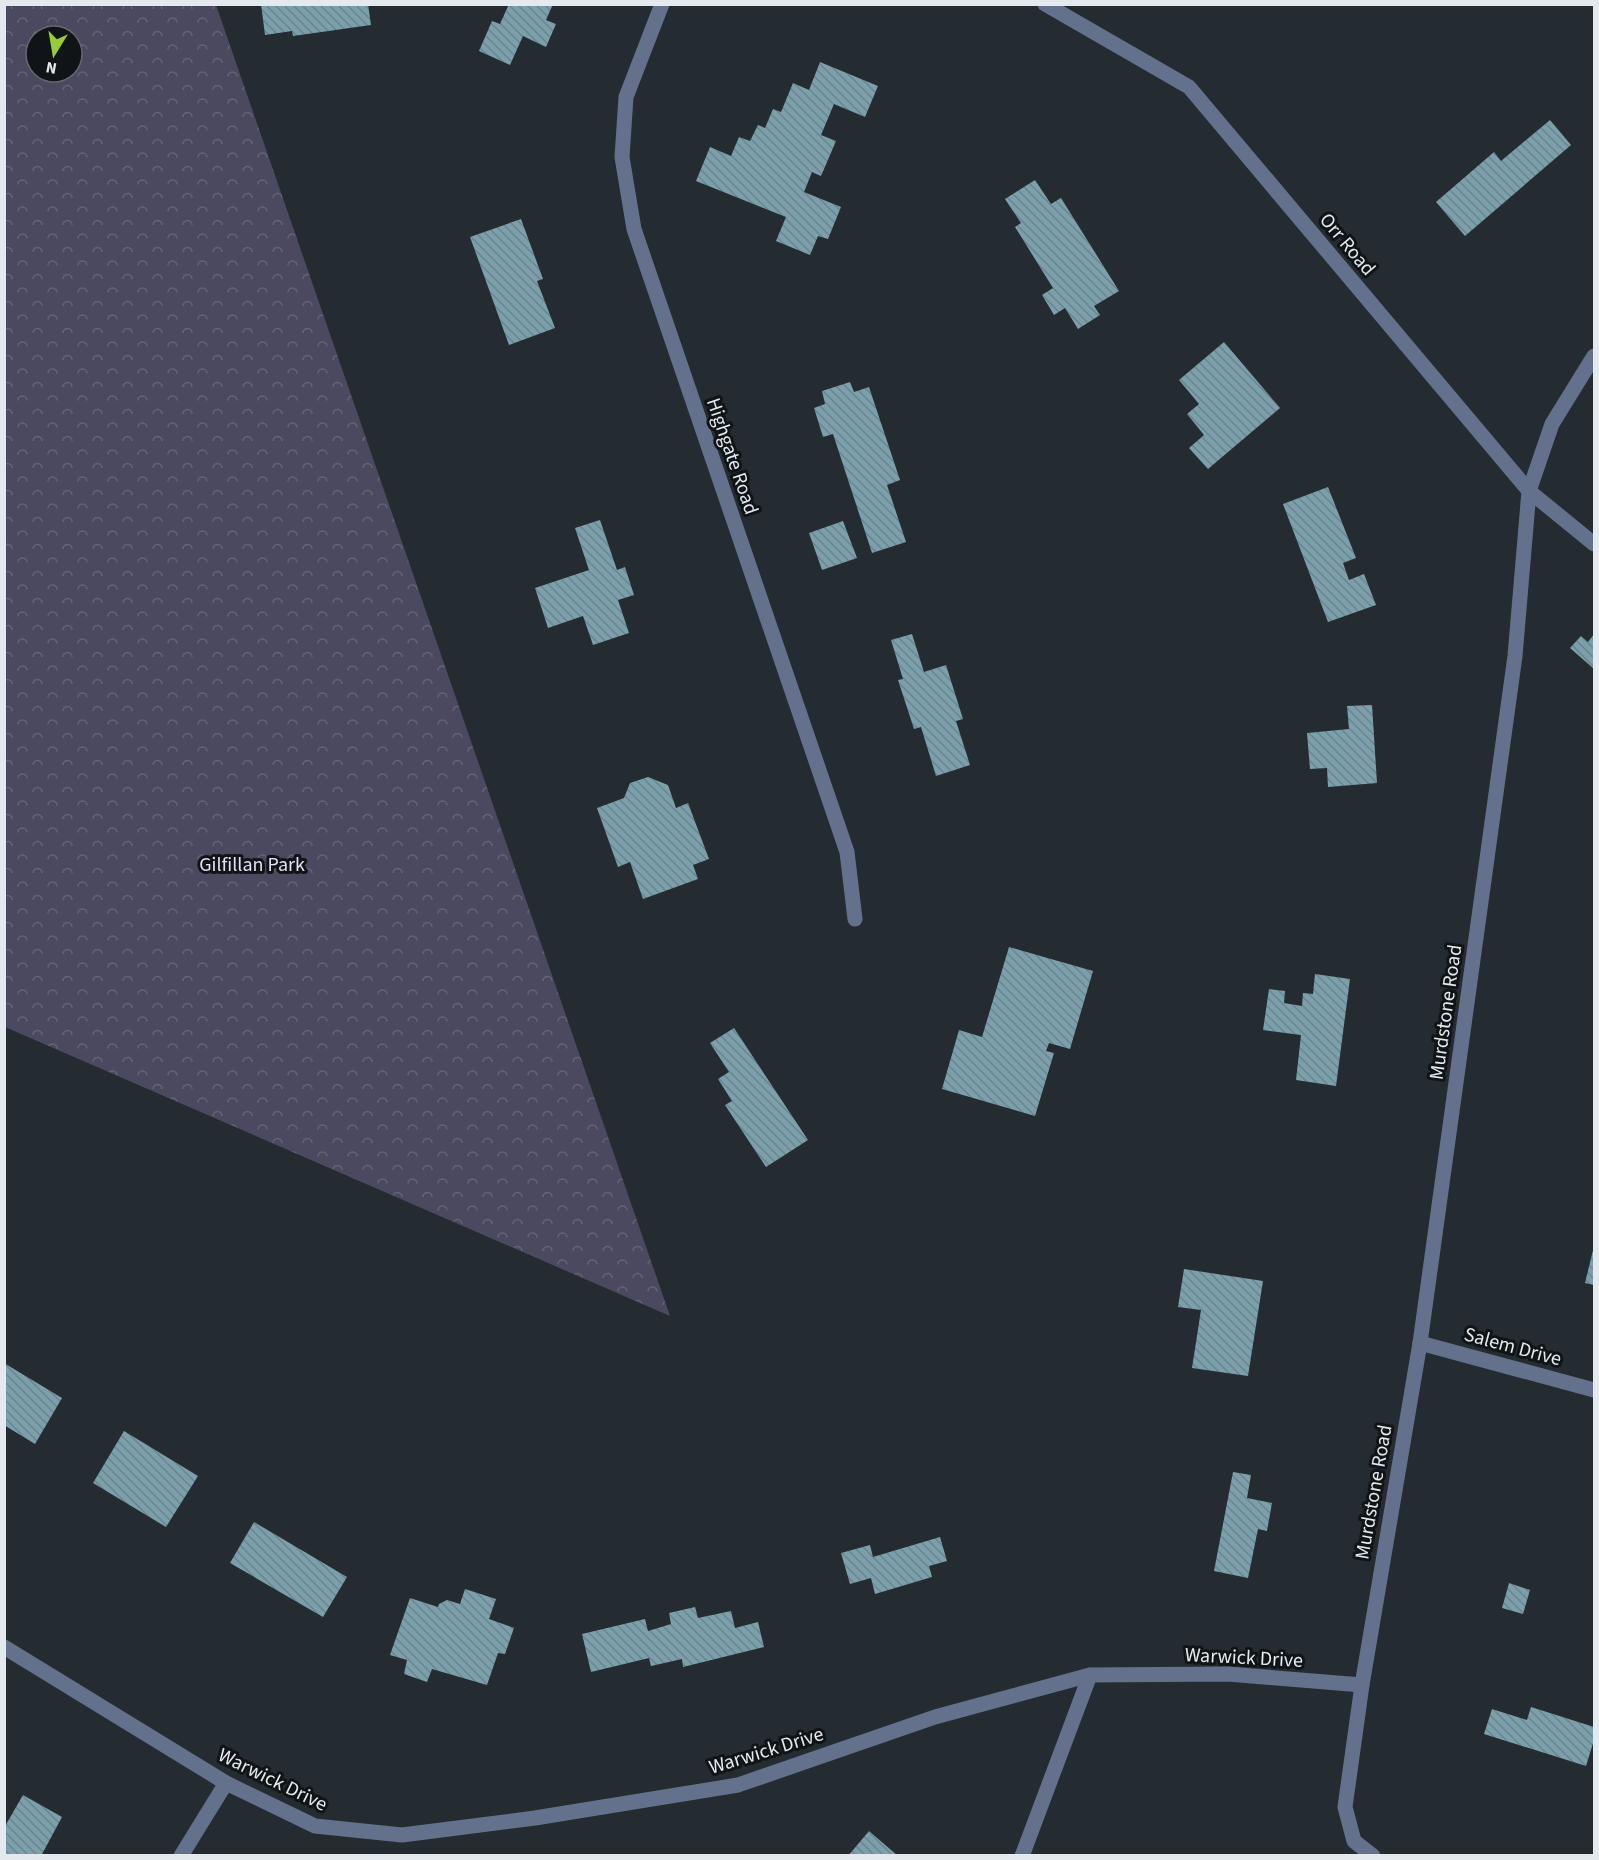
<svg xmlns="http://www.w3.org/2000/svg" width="1599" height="1860" font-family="'Source Sans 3',sans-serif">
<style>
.park{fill:url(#park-crowns);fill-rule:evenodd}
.building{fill:url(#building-back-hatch)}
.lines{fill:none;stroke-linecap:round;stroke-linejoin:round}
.minor{stroke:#64718d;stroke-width:15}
.labels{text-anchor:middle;stroke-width:6;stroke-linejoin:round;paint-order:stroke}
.street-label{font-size:20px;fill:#e4e9ee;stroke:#101417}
.park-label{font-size:20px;fill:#e1e0f6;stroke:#101417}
</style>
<defs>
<pattern id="park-crowns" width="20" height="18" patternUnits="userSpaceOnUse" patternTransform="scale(1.5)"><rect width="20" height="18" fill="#4b495f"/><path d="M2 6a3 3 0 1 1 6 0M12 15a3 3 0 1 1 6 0" fill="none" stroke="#656376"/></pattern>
<pattern id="building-back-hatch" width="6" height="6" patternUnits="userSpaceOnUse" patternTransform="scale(1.5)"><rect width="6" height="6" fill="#7ba0ac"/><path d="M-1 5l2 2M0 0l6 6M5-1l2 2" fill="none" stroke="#6a858e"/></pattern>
</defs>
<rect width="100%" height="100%" fill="#242c32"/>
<path class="park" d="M5,4L216,5L670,1316L5,1027ZM36,36H72V72H36Z"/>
<g class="building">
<polygon points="261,4 368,4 371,25 293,36 292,31 265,35"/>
<polygon points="509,4 553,4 546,20 556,24 546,47 523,36 510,65 479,51 492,21 500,24"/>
<polygon points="820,62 878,86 865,117 834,104 821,135 836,141 821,176 812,172 804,192 841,207 828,239 818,236 810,255 776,241 786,217 696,181 710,147 731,156 739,137 750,141 758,125 765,128 773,109 781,112 793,83 809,90"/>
<polygon points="1550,120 1571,145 1465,236 1436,202 1494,152 1501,161"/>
<polygon points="1035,180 1051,204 1061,198 1119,291 1094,306 1100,315 1078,329 1065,308 1054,315 1042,295 1053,288 1015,227 1021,223 1005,199"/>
<polygon points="521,219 543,279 537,281 555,328 509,345 470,237"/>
<polygon points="1224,342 1280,408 1208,469 1189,448 1204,435 1187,414 1199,404 1179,380"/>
<polygon points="850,382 854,392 869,387 900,480 887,485 906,542 872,553 833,434 823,437 814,408 825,404 822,391"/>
<polygon points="1328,487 1356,558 1343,563 1349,580 1364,574 1376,605 1328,622 1283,504"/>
<polygon points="600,520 617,570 625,567 634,595 618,600 629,633 593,645 583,616 548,628 535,588 589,570 575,528"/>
<polygon points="843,521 857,558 822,570 809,533"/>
<polygon points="912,634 924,672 946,665 963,719 956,721 970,765 936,776 921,727 914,729 898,680 903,679 891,640"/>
<polygon points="1594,634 1594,669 1570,648 1581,636 1588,642"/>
<polygon points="1372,705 1377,783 1328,787 1327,768 1310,769 1307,733 1349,729 1347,706"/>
<polygon points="648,777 668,785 676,808 688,803 709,859 693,865 698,879 643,899 630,862 618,867 597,808 624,798 630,783"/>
<polygon points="1009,947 1093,971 1070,1049 1049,1043 1046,1051 1054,1053 1035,1116 942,1089 959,1030 982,1037"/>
<polygon points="1315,974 1350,979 1336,1086 1296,1080 1301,1035 1263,1030 1269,989 1285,991 1284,1003 1302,1006 1303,993 1313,994"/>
<polygon points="734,1028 808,1140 766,1167 725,1105 732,1101 718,1079 729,1072 710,1043"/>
<polygon points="1594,1246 1594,1285 1585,1283"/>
<polygon points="1184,1269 1263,1281 1248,1376 1192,1368 1201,1310 1178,1307"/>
<polygon points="4,1363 62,1398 35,1444 4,1425"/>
<polygon points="124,1431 198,1476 166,1527 93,1483"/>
<polygon points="1233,1472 1251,1475 1247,1498 1272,1503 1267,1531 1258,1529 1248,1578 1214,1571"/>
<polygon points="254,1522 347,1577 323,1617 230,1563"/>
<polygon points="940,1537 947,1561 929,1566 932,1577 875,1594 871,1578 850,1584 841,1553 870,1545 873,1557"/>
<polygon points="1509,1583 1530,1590 1523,1614 1502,1608"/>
<polygon points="465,1589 496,1599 489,1619 514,1628 505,1654 498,1653 487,1685 432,1669 427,1682 404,1674 407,1660 390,1655 410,1598 438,1607 439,1604 447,1600 460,1604"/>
<polygon points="695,1607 698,1618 731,1611 735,1628 758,1622 764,1647 683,1667 682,1659 651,1666 649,1658 591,1672 582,1634 645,1619 648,1631 671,1624 669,1613"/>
<polygon points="1531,1707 1594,1727 1594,1740 1586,1766 1484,1734 1492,1709 1527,1720"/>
<polygon points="23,1795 62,1817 41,1856 4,1856 4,1828"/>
<polygon points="869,1831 898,1856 848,1856"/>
</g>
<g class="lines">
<g class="minor">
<polyline points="662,4 626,97 622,157 634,229 847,852 855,919"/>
<polyline points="1045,4 1189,87 1529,491 1594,544"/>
<polyline points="1420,1343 1594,1390"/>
<polyline points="4,1647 226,1783 315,1826 402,1835 535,1818 738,1785 935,1717 1090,1675 1228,1674 1362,1685"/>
<polyline points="181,1856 226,1783"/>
<polyline points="1022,1856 1090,1675"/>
<polyline points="1373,1856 1354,1841 1345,1807 1362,1685 1420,1343 1515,656 1529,491 1552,424 1594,356"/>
</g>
</g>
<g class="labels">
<g class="street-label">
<text transform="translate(1348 244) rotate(50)" y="7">Orr Road</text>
<text transform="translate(733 456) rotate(71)" y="7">Highgate Road</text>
<text transform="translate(1445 1012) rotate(-82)" y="7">Murdstone Road</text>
<text transform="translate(1513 1346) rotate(15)" y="7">Salem Drive</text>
<text transform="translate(1373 1492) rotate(-80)" y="7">Murdstone Road</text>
<text transform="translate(1244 1657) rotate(3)" y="7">Warwick Drive</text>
<text transform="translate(766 1750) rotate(-17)" y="7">Warwick Drive</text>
<text transform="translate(273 1779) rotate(26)" y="7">Warwick Drive</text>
</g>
<g class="park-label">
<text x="252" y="871">Gilfillan Park</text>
</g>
</g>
<rect width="1599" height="1860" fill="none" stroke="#e4e9ee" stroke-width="12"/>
<g transform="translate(54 54) rotate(191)"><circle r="28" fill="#101417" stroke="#65696d" stroke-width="1.5"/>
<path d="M0-4.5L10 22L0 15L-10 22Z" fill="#96cc3a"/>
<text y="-9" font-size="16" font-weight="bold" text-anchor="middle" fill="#e4e9ee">N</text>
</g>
</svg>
